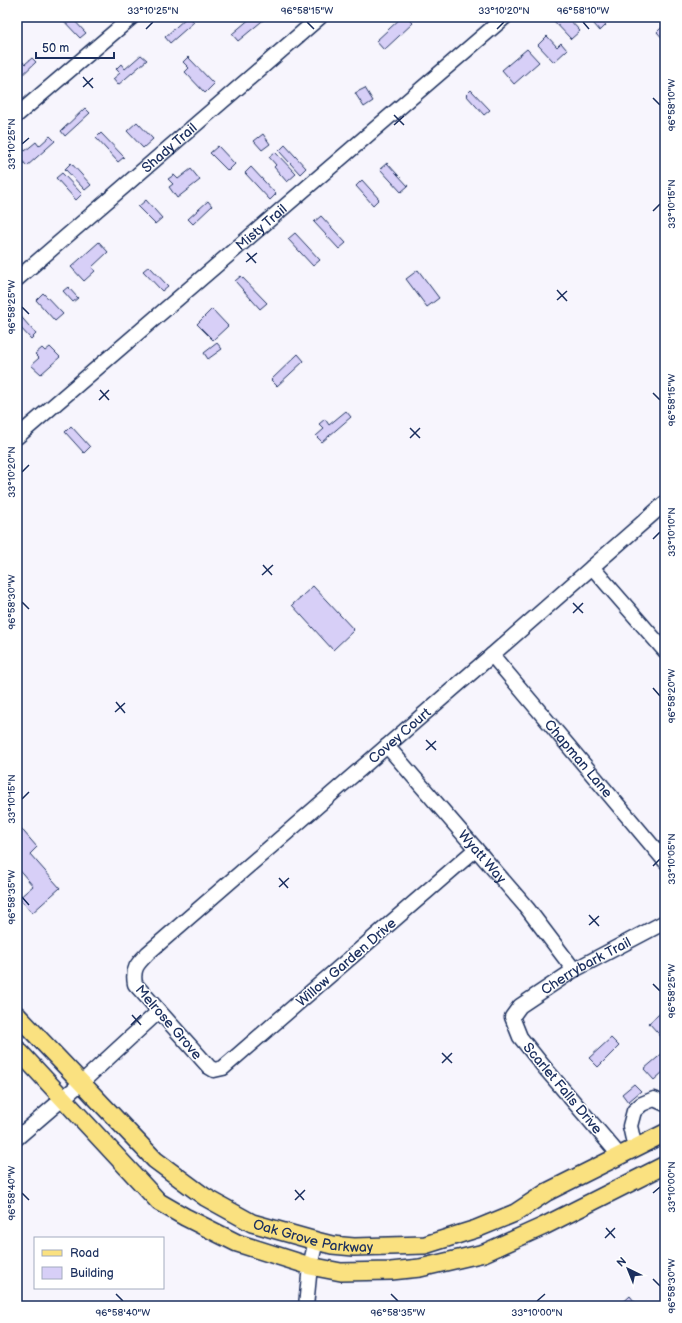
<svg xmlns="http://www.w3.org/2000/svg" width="682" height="1323" font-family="'Balsamiq Sans',sans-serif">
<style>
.building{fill:#d7cff7;stroke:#1b2f5e}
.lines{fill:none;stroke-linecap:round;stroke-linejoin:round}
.minor-casing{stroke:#1b2f5e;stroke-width:17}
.major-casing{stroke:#1b2f5e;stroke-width:20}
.minor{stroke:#fff;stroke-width:14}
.major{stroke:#fae180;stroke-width:17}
.ticks{fill:none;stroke:#1b2f5e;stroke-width:1.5}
.labels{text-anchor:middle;stroke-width:3;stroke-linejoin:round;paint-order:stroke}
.street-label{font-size:14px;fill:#1b2f5e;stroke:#fff}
.neatline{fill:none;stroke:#1b2f5e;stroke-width:1.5}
.ticks-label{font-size:10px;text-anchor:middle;fill:#1b2f5e}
</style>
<rect width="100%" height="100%" fill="#f7f5fd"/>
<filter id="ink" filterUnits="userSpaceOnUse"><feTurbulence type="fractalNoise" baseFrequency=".025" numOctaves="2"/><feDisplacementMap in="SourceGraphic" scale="8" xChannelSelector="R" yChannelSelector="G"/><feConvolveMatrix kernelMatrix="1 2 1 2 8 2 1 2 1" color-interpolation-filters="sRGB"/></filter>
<g filter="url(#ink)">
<g class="building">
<polygon points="60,17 71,17 86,33 80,38"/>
<polygon points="187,17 189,17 194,22 170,43 165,37"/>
<polygon points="252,17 267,17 238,41 232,34"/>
<polygon points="402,17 407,17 413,23 384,50 376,41"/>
<polygon points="552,17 567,17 580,31 571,39 551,18"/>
<polygon points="588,17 603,17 601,20 606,25 600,31"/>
<polygon points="663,26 665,28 665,41 657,32"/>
<polygon points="547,36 557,47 561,43 567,50 554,62 538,45"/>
<polygon points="527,49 539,62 514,84 502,70"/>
<polygon points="141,55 147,60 118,85 113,79 120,73 116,69 121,64 125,69"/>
<polygon points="188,57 214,84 205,93 185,72 189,68 183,62"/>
<polygon points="32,58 36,62 17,80 17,70 18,69 17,64 21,60 25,64"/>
<polygon points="365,88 373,101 364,107 355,93"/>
<polygon points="471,90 490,110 484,115 466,95"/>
<polygon points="85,108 90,113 65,136 61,131"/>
<polygon points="137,122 153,139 143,148 127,131"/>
<polygon points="101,133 124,157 118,162 96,138"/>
<polygon points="263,134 270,144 262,150 254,141"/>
<polygon points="50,136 55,141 27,166 17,155 18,143 25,151 36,142 39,146"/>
<polygon points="285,145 306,168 300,174 279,151"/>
<polygon points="218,146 235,164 228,171 210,153"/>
<polygon points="275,152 296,174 287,182 274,167 276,165 269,157"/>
<polygon points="71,163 91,185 85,190 65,169"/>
<polygon points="387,163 408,186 401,192 380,169"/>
<polygon points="251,167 276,194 270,200 245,173"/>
<polygon points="191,169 200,180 177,198 169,187 173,184 168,179 174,175 178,179"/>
<polygon points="62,173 82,194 76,200 56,178"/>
<polygon points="362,180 379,199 373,205 356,186"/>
<polygon points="146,200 162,218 155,224 138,207"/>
<polygon points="208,201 212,206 193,224 188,219"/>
<polygon points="321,216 346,243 339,249 314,222"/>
<polygon points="295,233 320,260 313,266 288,239"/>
<polygon points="99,242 108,252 92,267 95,271 84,281 71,267"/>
<polygon points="149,266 168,286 162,291 143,271"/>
<polygon points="418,270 439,298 427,307 406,279"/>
<polygon points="241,276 267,303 260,309 235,281"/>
<polygon points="68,287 78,298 73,302 63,291"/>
<polygon points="43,293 63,314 55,321 36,300"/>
<polygon points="212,309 228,326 213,340 197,324"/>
<polygon points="17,312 36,334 31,339 17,324"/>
<polygon points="217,343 222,349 208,359 204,353"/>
<polygon points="50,347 60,357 41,374 31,365 39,358 35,354 42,348 45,351"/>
<polygon points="298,354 304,361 277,386 271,380"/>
<polygon points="346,411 351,417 322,442 316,436 324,429 319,424 325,419 329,425"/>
<polygon points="71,426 90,447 84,453 65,432"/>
<polygon points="313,586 354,630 333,650 292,605"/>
<polygon points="18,825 37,847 30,854 60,888 32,913 19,898 33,886 17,867 17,826"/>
<polygon points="665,1009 665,1041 649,1023"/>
<polygon points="611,1038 619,1046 598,1067 589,1058"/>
<polygon points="664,1052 665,1053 665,1075 663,1072 654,1080 644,1069"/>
<polygon points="634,1084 641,1091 628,1102 622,1094"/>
<polygon points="630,1296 638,1306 619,1306"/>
</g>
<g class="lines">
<g class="minor-casing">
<g id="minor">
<polyline points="17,115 132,17"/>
<path id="s1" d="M17,279L320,17"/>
<path id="s2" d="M17,437L505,17"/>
<polyline points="592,567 665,651"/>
<path id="s3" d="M492,655L665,861"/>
<path id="s4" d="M387,746L527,908L574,970"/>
<path id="s5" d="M476,849L223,1068L214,1070L209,1067L135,984C132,968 138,963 148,953L492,655L665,503"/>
<polyline points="17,1138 81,1083 158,1012"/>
<polyline points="635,1148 630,1126 634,1111 642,1104 654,1099 665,1104"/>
<path id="s6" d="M620,1156L544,1067L520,1037L512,1017L520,1006L574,970L665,922"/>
<polyline points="306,1306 310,1266 316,1241"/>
</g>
</g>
<g class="major-casing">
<g id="major">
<path id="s7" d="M17,1015L155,1160L205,1197L252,1223L316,1241L332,1245L354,1247L425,1245L476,1229L515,1213L547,1192L665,1133"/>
<polyline points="17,1049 159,1202 185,1217 237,1243 310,1266 341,1272 391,1271 420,1268 484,1253 544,1226 665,1165"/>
</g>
</g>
<use href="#minor" class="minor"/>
<use href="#major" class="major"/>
</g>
</g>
<path class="ticks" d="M307,22L314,29M583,22L589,29M146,29L153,22M497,29L504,22M83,77L93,88M83,87L93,78M653,98L660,105M394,115L404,125M394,125L404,116M22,144L29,138M653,211L660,204M247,253L256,263M246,262L257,253M557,290L567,301M557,300L567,291M22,307L29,314M100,390L109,400M653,393L660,400M99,400L109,390M410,428L420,438M410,438L420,428M22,472L29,465M653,539L660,532M263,565L272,575M262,575L273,565M22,602L29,609M573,603L583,613M573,613L583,603M653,688L660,696M116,702L125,713M115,712L125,703M426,740L436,750M426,750L436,741M22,799L29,792M653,866L660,859M279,878L288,888M279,887L289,878M22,897L29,905M589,915L599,926M589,925L599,916M653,984L660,991M132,1015L141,1025M131,1025L141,1015M442,1053L452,1063M442,1063L452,1053M295,1190L304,1200M22,1193L29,1200M653,1193L660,1187M295,1200L305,1190M606,1228L615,1238M605,1238L615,1228M653,1279L660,1286M116,1294L123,1301M391,1294L398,1301M537,1301L545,1294"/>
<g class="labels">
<g class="street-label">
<text dy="5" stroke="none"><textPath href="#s1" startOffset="201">Shady Trail</textPath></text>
<text dy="5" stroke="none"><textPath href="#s2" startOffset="322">Misty Trail</textPath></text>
<text dy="5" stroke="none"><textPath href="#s5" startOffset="829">Covey Court</textPath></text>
<text dy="5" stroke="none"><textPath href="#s3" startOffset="135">Chapman Lane</textPath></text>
<text dy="5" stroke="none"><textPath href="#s4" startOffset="146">Wyatt Way</textPath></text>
<text transform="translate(346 962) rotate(-41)" y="5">Willow Garden Drive</text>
<text dy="5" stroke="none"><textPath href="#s6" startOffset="268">Cherrybark Trail</textPath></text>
<text transform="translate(169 1022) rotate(49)" y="5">Melrose Grove</text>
<text transform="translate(563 1088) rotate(50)" y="5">Scarlet Falls Drive</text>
<text dy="5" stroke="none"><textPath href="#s7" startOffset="379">Oak Grove Parkway</textPath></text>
</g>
</g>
<rect width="682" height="1323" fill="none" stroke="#fff" stroke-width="44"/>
<rect x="34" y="1237" width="130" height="52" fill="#ffffff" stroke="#a4acbf"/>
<rect x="42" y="1250" width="20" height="6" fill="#fae180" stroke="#a4acbf"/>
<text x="70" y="1257" font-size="12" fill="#1b2f5e">Road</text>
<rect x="42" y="1267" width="20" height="12" fill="#d7cff7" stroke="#a4acbf"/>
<text x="70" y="1277" font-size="12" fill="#1b2f5e">Building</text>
<g transform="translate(628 1269) rotate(317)" stroke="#ffffff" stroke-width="3" paint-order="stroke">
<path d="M0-3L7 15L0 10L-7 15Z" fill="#1b2f5e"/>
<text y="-6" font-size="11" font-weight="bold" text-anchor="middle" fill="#1b2f5e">N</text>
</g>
<path d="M36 52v6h78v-6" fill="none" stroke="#1b2f5e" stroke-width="2"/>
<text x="42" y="52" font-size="12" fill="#1b2f5e" stroke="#ffffff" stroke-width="3" paint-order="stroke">50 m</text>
<rect x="22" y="22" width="638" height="1279" class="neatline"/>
<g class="ticks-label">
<text x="153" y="14">33°10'25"N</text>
<text x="307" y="14">96°58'15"W</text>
<text x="504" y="14">33°10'20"N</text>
<text x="583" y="14">96°58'10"W</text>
<text transform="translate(671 105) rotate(-90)" y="4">96°58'10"W</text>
<text transform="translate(11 144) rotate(-90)" y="4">33°10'25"N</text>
<text transform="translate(671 204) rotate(-90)" y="4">33°10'15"N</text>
<text transform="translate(11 307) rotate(-90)" y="4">96°58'25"W</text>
<text transform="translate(671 400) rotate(-90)" y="4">96°58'15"W</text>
<text transform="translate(11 472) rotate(-90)" y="4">33°10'20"N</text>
<text transform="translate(671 532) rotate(-90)" y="4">33°10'10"N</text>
<text transform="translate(11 602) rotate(-90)" y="4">96°58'30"W</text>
<text transform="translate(671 696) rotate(-90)" y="4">96°58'20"W</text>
<text transform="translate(11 799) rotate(-90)" y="4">33°10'15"N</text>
<text transform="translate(671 859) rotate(-90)" y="4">33°10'05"N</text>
<text transform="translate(11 897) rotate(-90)" y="4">96°58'35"W</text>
<text transform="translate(671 991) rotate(-90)" y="4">96°58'25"W</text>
<text transform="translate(671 1187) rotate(-90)" y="4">33°10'00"N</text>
<text transform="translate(11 1193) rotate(-90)" y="4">96°58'40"W</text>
<text transform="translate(671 1286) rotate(-90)" y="4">96°58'30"W</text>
<text x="123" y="1316">96°58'40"W</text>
<text x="398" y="1316">96°58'35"W</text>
<text x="537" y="1316">33°10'00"N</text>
</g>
</svg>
